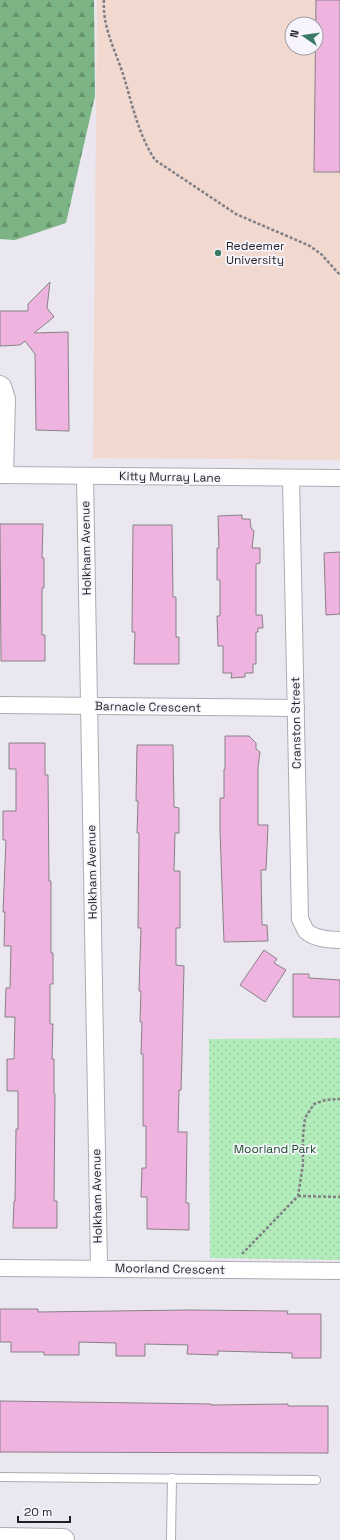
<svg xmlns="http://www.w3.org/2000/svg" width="340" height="1540" font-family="'Space Grotesk',sans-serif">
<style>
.education{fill:#f1d9cf;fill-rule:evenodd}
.forest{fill:url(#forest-firs)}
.park{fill:url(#park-dots)}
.building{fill:#efb3df;stroke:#898187}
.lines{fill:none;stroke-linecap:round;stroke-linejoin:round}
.lane-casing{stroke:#aeabb4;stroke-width:10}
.street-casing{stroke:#aeabb4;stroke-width:18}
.secondary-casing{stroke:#aeabb4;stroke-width:24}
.path{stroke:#817f85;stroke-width:2.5;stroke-dasharray:3 2;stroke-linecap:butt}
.lane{stroke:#fff;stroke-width:8}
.street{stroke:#fff;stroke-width:16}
.secondary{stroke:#fff;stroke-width:22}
.poi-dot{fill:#3b7965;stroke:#f7f4fd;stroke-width:1.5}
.labels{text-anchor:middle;stroke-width:3.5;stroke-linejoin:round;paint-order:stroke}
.poi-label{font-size:12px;fill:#201f22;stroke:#f7f4fd;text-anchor:start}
.street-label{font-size:12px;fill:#201f22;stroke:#f7f4fd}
.park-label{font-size:12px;fill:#175326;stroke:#f7f4fd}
</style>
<defs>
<pattern id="forest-firs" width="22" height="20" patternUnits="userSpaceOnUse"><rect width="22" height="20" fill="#7db485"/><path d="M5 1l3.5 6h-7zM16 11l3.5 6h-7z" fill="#66926c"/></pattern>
<pattern id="park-dots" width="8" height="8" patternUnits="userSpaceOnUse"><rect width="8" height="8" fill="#b3ecbb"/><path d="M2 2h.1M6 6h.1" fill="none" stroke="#9acaa0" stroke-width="1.8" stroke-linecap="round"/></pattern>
</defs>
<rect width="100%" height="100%" fill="#eae7f0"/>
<path class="education" d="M97,0H340V460L93,458ZM292,24H316V48H292Z"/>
<polygon class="forest" points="0,0 94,0 95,96 66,223 15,240 0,239"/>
<polygon class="park" points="340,1038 340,1260 210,1258 209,1039"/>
<g class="building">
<polygon points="316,0 340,0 340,172 314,172"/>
<polygon points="50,282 47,308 54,317 34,333 68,332 69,431 36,430 35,354 25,341 20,345 0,346 0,311 28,311 28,304"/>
<polygon points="242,515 242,519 250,519 251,528 254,531 252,548 260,548 260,563 256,564 256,615 262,615 263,628 258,628 258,632 256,632 256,664 253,664 253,673 245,673 245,677 231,678 232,673 223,673 223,646 218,646 217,616 220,616 220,580 217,580 217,548 219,548 218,516"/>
<polygon points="0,524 43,524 42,558 44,558 44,588 42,588 42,635 45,635 45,661 1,661"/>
<polygon points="133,525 172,525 173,597 176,597 176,637 179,637 179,664 134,664 135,632 132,632"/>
<polygon points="340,552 340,614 326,615 324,553"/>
<polygon points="225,736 249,736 256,743 256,749 260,752 258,767 258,825 268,825 266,870 261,870 262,925 267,925 268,941 224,942 220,830 220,798 224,798 224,769 225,769"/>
<polygon points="9,743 45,743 45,775 48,775 49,881 51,881 51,953 53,953 53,984 50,984 50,1024 53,1024 52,1059 54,1059 54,1094 55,1094 54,1201 57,1201 57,1228 13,1228 14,1201 15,1201 16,1129 18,1129 18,1091 7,1091 7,1059 14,1059 15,1017 5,1017 6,988 10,988 11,946 4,946 5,912 3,912 6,840 3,840 3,811 16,811 16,769 9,769"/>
<polygon points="137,745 173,745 174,807 179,808 179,833 175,833 174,871 180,871 180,928 176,928 176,965 184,966 182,1056 181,1090 179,1090 178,1132 187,1132 186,1203 189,1203 189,1230 147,1229 147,1197 141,1197 142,1168 146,1168 146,1126 143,1126 143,1054 141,1054 142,1022 140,1022 141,991 139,991 141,928 138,928 139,833 137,833 138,801 136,801"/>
<polygon points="264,950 277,959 274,963 286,970 265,1002 240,985"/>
<polygon points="293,974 309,974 309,978 340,980 340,1017 293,1017"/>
<polygon points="0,1309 38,1309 38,1312 189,1310 288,1311 287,1314 321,1314 321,1358 292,1358 292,1353 218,1351 218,1355 187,1354 188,1345 145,1344 145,1356 116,1356 116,1343 79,1342 79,1355 44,1355 44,1352 11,1352 11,1342 0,1342"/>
<polygon points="0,1401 211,1404 211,1405 288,1404 288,1406 328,1406 328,1453 0,1452"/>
</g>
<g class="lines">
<g class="lane-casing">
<g id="lane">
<polyline points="0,1477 316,1480"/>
<polyline points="171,1540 172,1478"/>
</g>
</g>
<g class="street-casing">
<g id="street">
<polyline points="0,384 3,386 7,399 5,475"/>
<polyline points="0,475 340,478"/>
<polyline points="85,476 99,1268"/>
<path d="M291,478L300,919C302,922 304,928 306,931C315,939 329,940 340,940"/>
<polyline points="0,705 296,708"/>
<polyline points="0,1268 340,1271"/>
</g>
</g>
<g class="secondary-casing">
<polyline id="secondary" points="0,1539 63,1540"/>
</g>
<g class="path">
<path d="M104,0C102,26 115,50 123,74C132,103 138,134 155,160L236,214L310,246L321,254L340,275"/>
<polyline points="298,1196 340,1197"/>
<polyline points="242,1254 298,1196 303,1164 303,1136 305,1118 314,1104 325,1100 340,1099"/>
</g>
<use href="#lane" class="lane"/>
<use href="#street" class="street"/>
<use href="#secondary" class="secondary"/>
</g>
<circle class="poi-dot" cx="218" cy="253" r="4"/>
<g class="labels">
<g class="poi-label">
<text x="226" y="250">Redeemer<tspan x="226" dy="14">University</tspan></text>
</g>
<g class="street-label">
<text transform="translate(170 477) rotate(1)" y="4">Kitty Murray Lane</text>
<text transform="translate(86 548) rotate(-91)" y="4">Holkham Avenue</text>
<text transform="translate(148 707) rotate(1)" y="4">Barnacle Crescent</text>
<text transform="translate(296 723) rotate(-91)" y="4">Cranston Street</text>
<text transform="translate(92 872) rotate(-91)" y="4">Holkham Avenue</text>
<text transform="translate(97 1196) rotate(-91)" y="4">Holkham Avenue</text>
<text transform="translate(170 1269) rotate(1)" y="4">Moorland Crescent</text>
</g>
<g class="park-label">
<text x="275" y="1153">Moorland Park</text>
</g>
</g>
<g transform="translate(304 36) rotate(283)"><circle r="19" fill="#f7f4fd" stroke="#a19fa5"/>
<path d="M0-3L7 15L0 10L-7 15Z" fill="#3b7965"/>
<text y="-6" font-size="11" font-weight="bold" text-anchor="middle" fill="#201f22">N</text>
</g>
<path d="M18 1516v6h52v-6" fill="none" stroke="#201f22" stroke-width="2"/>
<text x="24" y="1516" font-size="12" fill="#201f22" stroke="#f7f4fd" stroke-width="3" paint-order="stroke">20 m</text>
</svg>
